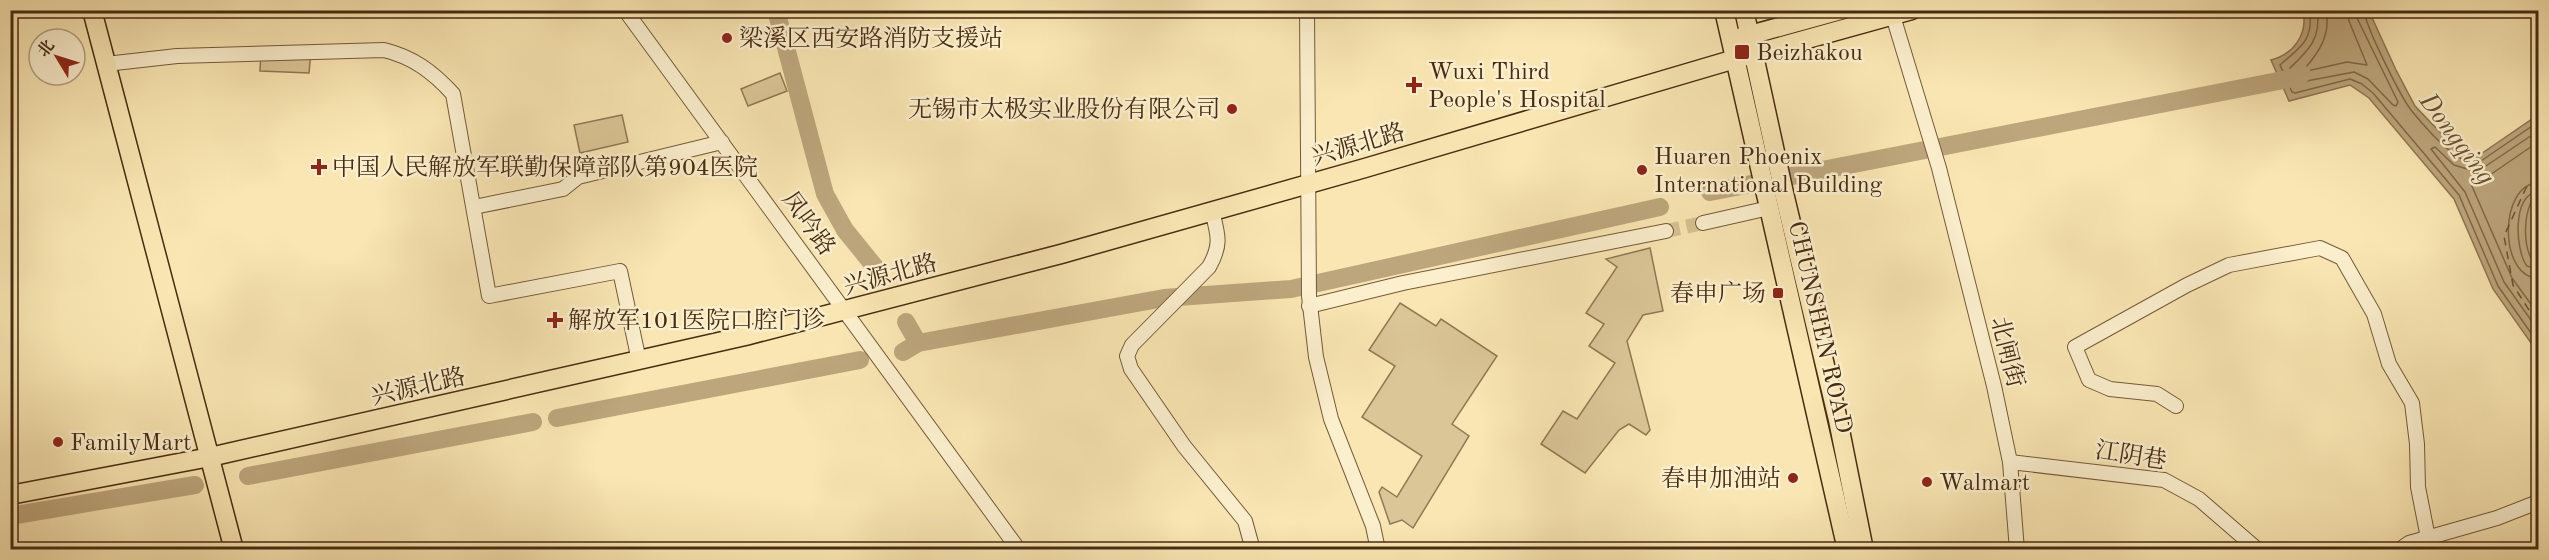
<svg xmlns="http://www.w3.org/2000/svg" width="2549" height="560" font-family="'Old Standard TT','Noto Serif SC',serif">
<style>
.green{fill:#dbc697;stroke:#927854;stroke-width:1.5}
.water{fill:#bda67c;stroke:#8e7552;stroke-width:1.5}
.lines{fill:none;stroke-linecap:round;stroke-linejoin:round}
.shore{stroke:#826847;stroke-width:1.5}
.river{stroke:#bda67c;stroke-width:18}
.ferry{stroke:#6b5032;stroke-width:1.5;stroke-dasharray:8 6;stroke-linecap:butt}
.minor-tunnel{stroke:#d6c192;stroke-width:14;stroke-dasharray:14 7;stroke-linecap:butt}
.minor-casing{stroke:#745a3a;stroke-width:16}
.major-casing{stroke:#482b12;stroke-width:21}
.minor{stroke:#fbefcd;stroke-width:14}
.major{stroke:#f9e6b2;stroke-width:18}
.poi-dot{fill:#8f2418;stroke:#fbefcd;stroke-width:2}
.labels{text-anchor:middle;stroke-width:5;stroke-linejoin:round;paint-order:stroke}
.poi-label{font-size:24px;fill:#482b12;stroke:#fbefcd;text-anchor:start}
.street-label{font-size:24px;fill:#482b12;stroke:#fbefcd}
.water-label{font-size:26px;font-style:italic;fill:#6b5032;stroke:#fbefcd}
</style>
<rect width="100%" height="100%" fill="#f9e6b2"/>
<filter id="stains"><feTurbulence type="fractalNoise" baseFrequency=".00333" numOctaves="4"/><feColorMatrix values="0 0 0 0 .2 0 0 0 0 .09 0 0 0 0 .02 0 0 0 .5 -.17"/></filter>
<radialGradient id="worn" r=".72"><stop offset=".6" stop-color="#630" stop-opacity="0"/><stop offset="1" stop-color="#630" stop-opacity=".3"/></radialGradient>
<g class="green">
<polygon points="261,48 311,51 309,73 260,71"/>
<polygon points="780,73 787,91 748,106 741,89"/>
<polygon points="622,115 628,142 580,153 574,125"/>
<polygon points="1650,248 1663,311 1643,315 1627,341 1650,430 1646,435 1629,424 1619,430 1585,473 1541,444 1563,411 1577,419 1615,363 1589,346 1604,324 1586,313 1617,267 1606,259"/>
<polygon points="1400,303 1436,326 1441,319 1497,356 1452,424 1469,436 1413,528 1402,520 1390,524 1379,492 1382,487 1397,497 1422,456 1362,417 1395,366 1369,350"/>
</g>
<path class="water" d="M2303,11H2369L2396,70L2415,106L2460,153L2475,158L2538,115V199L2532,217L2533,249L2538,261V353L2493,289L2454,199L2369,98L2350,85L2289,101L2271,60C2294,54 2308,34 2303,11Z"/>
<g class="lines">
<g class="shore">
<path d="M2309,10C2315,40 2299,48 2280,65L2292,92L2295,93L2350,79L2362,84L2373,93L2459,195L2498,286L2538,343"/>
<path d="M2317,10C2322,38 2308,51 2290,68L2296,83L2354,72L2368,79L2393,105L2396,106L2398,102L2357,18L2356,10"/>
<path d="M2326,10C2331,33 2320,51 2306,67L2307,71L2347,62L2367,65L2349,21L2347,10"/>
<path d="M2364,10C2365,26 2401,97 2411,110C2424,126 2458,166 2478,163L2538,122"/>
<polyline points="2538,131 2477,172 2454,165 2435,147 2431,149 2465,192 2504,282 2538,330"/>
<polyline points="2538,142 2487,177 2473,181 2471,184 2512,278 2538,314"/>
<path d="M2538,183C2499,184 2498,277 2538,278"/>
<path d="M2538,192C2512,193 2515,251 2527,266L2538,269"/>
<path d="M2538,199L2531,202C2524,218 2523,244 2532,260L2538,262"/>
</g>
<g class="river">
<polyline points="776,10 825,194 845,230 879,272"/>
<polyline points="1710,192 2288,79 2302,74"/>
<polyline points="906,322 918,343"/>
<polyline points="903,352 918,343 1164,298 1291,289 1660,207"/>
<polyline points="557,418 860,360"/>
<polyline points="248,476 533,422"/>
<polyline points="10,516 195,485"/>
</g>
<polyline class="ferry" points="2538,178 2526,188 2504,236 2513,285 2538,324"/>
<polyline class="minor-tunnel" points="1666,231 1703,223"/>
<g class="minor-casing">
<g id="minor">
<polyline points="625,10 1019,550"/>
<polyline points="1307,10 1309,296 1316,357 1331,419 1373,526 1378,550"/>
<polyline points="1893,16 1939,168 1994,386 2010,462 2017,550"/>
<path d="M106,64L177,56L384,50C413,57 433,72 453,94L489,296L620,271L639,361"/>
<polyline points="474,207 563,189 578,177 722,142"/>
<path d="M1212,211C1218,235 1222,244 1209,267L1132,345L1127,356L1131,369L1184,446L1245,521L1253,550"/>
<polyline points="1703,223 1769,208"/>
<polyline points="1309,306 1403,283 1666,231"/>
<polyline points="2176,406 2157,394 2110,389 2089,380 2075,347 2187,285 2229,265 2320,248 2342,258 2374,314 2389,364 2412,403 2417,444 2418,487 2428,538 2435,550"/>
<polyline points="2010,462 2164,480 2199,499 2258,550"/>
<polyline points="2399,550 2409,543 2497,518 2538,502"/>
</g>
</g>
<g class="major-casing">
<g id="major">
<polyline points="92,10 234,550"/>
<polyline points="1724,10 1847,550"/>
<polyline points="1744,10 1784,193 1838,420 1864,550"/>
<polyline points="1739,38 1841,10"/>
<polyline points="10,495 210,457 745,336 1061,254 1365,168 1735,59 1912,10"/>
</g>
</g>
<use href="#minor" class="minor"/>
<use href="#major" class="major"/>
</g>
<g class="poi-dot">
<circle cx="727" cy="38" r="6"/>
<rect x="1734" y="44" width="16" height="16" rx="3"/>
<path d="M1411 76h6v6h6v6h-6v6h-6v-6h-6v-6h6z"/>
<circle cx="1232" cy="109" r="6"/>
<path d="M316 158h6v6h6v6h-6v6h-6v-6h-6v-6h6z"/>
<circle cx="1642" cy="170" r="6"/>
<rect x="1772" y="287" width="12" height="12" rx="3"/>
<path d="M552 311h6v6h6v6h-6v6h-6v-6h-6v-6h6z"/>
<circle cx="58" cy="442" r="6"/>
<circle cx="1793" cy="478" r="6"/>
<circle cx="1927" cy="482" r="6"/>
</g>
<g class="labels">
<g class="poi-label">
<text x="739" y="46">梁溪区西安路消防支援站</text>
<text x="1756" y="60">Beizhakou</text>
<text x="1428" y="79">Wuxi Third<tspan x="1428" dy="28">People's Hospital</tspan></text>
<text x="1220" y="117" text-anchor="end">无锡市太极实业股份有限公司</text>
<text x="1654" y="164">Huaren Phoenix<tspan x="1654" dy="28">International Building</tspan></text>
<text x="332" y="175">中国人民解放军联勤保障部队第904医院</text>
<text x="1766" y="301" text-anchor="end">春申广场</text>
<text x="568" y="328">解放军101医院口腔门诊</text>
<text x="70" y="450">FamilyMart</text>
<text x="1781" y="486" text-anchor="end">春申加油站</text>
<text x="1939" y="490">Walmart</text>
</g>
<g class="street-label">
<text transform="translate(1358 144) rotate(-16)" y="8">兴源北路</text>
<text transform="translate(809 223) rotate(54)" y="8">凤吟路</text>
<text transform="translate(890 274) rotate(-15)" y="8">兴源北路</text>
<text transform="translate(1821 327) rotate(77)" y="8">CHUNSHEN ROAD</text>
<text transform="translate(2008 352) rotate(76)" y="8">北闸街</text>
<text transform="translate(418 386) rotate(-13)" y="8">兴源北路</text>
<text transform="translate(2131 455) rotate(9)" y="8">江阴巷</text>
</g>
<g class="water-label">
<text transform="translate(2458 138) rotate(53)" y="9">Dongqing</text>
</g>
</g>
<rect width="2549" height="560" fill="none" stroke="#f9e6b2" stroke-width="36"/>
<rect x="12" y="12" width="2525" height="536" fill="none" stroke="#482b12" stroke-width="3"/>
<rect x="18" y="18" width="2513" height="524" fill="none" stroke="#482b12" stroke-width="1.5"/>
<g transform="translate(57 57) rotate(308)"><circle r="28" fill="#fbefcd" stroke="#b3a182" stroke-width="1.5"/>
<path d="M0-4.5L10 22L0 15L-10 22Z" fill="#8f2418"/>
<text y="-9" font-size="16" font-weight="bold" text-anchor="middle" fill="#482b12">北</text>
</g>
<rect width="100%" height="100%" filter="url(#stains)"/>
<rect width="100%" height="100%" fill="url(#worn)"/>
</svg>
